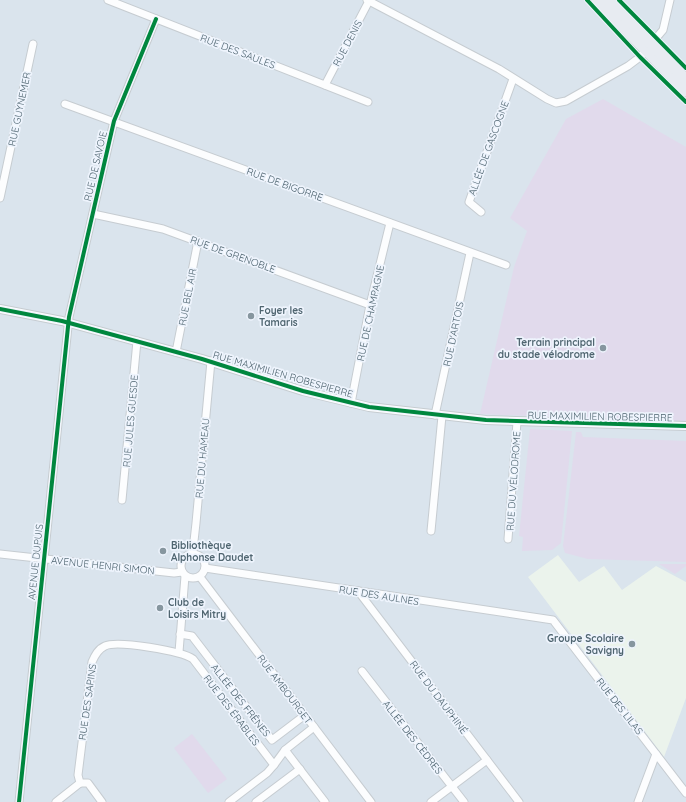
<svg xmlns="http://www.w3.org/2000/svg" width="686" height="802" font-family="Quicksand,sans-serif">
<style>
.residential{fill:#dae4ed}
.education{fill:#ebf3ec}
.green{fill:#e1daec}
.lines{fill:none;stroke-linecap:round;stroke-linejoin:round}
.minor-casing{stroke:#c6ccd1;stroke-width:9}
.tertiary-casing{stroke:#c6ccd1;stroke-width:10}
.primary-casing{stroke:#caced1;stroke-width:13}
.minor{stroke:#fcfdfe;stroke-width:7}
.tertiary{stroke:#fcfdfe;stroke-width:8}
.primary{stroke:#e7ebf1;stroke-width:11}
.cycleway-casing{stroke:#eef4fd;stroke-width:6}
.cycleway{stroke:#00873e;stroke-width:4}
.poi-dot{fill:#86969f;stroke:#eef4fd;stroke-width:1.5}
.labels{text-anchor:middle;stroke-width:3.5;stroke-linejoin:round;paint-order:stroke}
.street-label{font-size:10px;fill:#4f6570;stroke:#eef4fd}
.poi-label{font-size:10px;font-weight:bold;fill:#4f6570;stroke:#eef4fd;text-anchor:start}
</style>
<rect width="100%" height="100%" fill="#ecf0f5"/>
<rect class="residential" x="0" y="0" width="686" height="802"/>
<polygon class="education" points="558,555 579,582 604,566 622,590 656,566 686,582 686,698 664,757 528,577"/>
<g class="green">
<polygon points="603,99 686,147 686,422 480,414 514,267 527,231 510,218 566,119"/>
<polygon points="530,429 572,431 561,543 552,550 522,551 523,537 519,536"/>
<polygon points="576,432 581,432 583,437 686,441 686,562 588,559 565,553 563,546"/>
<polygon points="659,564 686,564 686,566 675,574"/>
<polygon points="192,734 227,779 208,793 174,748"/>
</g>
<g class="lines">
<g class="minor-casing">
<g id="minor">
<polyline points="108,0 368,102"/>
<polyline points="367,0 499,69 547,99 556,103 566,101 628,66 640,57 663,30 670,0"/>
<polyline points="325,85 369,1"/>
<polyline points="65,104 506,265"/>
<polyline points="0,198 33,44"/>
<polyline points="481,212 469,202 513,79"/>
<polyline points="93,214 163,229 370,305"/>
<polyline points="176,352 198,241"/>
<polyline points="351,403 370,305 390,223"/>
<polyline points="435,415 470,253"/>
<polyline points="122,500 137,341"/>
<polyline points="431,531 442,416"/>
<polyline points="508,539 517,422"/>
<circle cx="193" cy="566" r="12"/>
<polyline points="0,554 174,573 182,572"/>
<polyline points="190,554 193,550 196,523 211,361"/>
<polyline points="205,568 553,620 686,793"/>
<polyline points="200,577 371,802"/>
<polyline points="358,591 519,802"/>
<polyline points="180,634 192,636 272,740 305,715"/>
<polyline points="179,652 185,576"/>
<polyline points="362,671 464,802"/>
<polyline points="285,750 325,802"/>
<polyline points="274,765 285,750 314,727"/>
<path d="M80,783L78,775L92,662C95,655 98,649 105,646C117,640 182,651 193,659L274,765L267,773L229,802"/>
<polyline points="80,783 88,783 102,802"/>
<polyline points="19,802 69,317 114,121 156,19"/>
<polyline points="56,802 80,783"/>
<polyline points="256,802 300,769"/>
<polyline points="431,802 487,760"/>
<polyline points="638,802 656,754"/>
</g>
</g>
<g class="tertiary-casing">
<polyline id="tertiary" points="0,309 62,321 202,359 303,391 369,407 486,420 686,426"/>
</g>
<g class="primary-casing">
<g id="primary">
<polyline points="597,0 686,91"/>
<polyline points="609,0 686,80"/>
</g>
</g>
<use href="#minor" class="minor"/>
<use href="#tertiary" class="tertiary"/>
<use href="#primary" class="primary"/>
<g class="cycleway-casing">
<g id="cycleway">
<polyline points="587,0 640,57 686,102"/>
<polyline points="619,0 686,68"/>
<polyline points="0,309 62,321 202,359 303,391 369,407 486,420 686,426"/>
<polyline points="19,802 69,317 114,121 156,19"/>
</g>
</g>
<use href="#cycleway" class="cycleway"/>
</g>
<g class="poi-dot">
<circle cx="251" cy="316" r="4"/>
<circle cx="603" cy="348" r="4"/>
<circle cx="163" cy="551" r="4"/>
<circle cx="160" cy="608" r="4"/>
<circle cx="632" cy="644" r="4"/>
</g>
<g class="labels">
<g class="street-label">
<text transform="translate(347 43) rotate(-62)" y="4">RUE DENIS</text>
<text transform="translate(238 51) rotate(21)" y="4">RUE DES SAULES</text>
<text transform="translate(19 109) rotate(-78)" y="4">RUE GUYNEMER</text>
<text transform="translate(488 148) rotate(-70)" y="4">ALLÉE DE GASCOGNE</text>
<text transform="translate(95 166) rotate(-77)" y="4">RUE DE SAVOIE</text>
<text transform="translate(285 184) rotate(20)" y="4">RUE DE BIGORRE</text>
<text transform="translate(233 254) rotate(20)" y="4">RUE DE GRENOBLE</text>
<text transform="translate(187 297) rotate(-79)" y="4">RUE BEL AIR</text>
<text transform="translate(370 313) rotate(-78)" y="4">RUE DE CHAMPAGNE</text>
<text transform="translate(453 334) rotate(-78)" y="4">RUE D'ARTOIS</text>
<text transform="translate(283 374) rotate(16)" y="4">RUE MAXIMILIEN ROBESPIERRE</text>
<text transform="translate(600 416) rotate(1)" y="4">RUE MAXIMILIEN ROBESPIERRE</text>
<text transform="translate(130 421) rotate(-85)" y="4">RUE JULES GUESDE</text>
<text transform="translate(202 458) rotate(-85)" y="4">RUE DU HAMEAU</text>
<text transform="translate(513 481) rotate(-86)" y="4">RUE DU VÉLODROME</text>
<text transform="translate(35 562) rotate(-84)" y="4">AVENUE DUPUIS</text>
<text transform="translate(103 565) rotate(6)" y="4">AVENUE HENRI SIMON</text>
<text transform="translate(379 595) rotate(9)" y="4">RUE DES AULNES</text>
<text transform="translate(285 689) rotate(53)" y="4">RUE AMBOURGET</text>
<text transform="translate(439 697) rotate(53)" y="4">RUE DU DAUPHINÉ</text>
<text transform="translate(241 700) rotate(52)" y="4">ALLÉE DES FRÊNES</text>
<text transform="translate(87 702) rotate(-82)" y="4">RUE DES SAPINS</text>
<text transform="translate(620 706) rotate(52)" y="4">RUE DES LILAS</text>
<text transform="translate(232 710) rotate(53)" y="4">RUE DES ÉRABLES</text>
<text transform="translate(413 737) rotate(52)" y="4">ALLÉE DES CÈDRES</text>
</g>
<g class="poi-label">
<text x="259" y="314">Foyer les<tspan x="259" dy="12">Tamaris</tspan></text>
<text x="595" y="346" text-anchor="end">Terrain principal<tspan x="595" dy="12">du stade vélodrome</tspan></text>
<text x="171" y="549">Bibliothèque<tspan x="171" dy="12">Alphonse Daudet</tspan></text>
<text x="168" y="606">Club de<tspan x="168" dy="12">Loisirs Mitry</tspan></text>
<text x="624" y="642" text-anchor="end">Groupe Scolaire<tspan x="624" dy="12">Savigny</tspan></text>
</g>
</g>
</svg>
